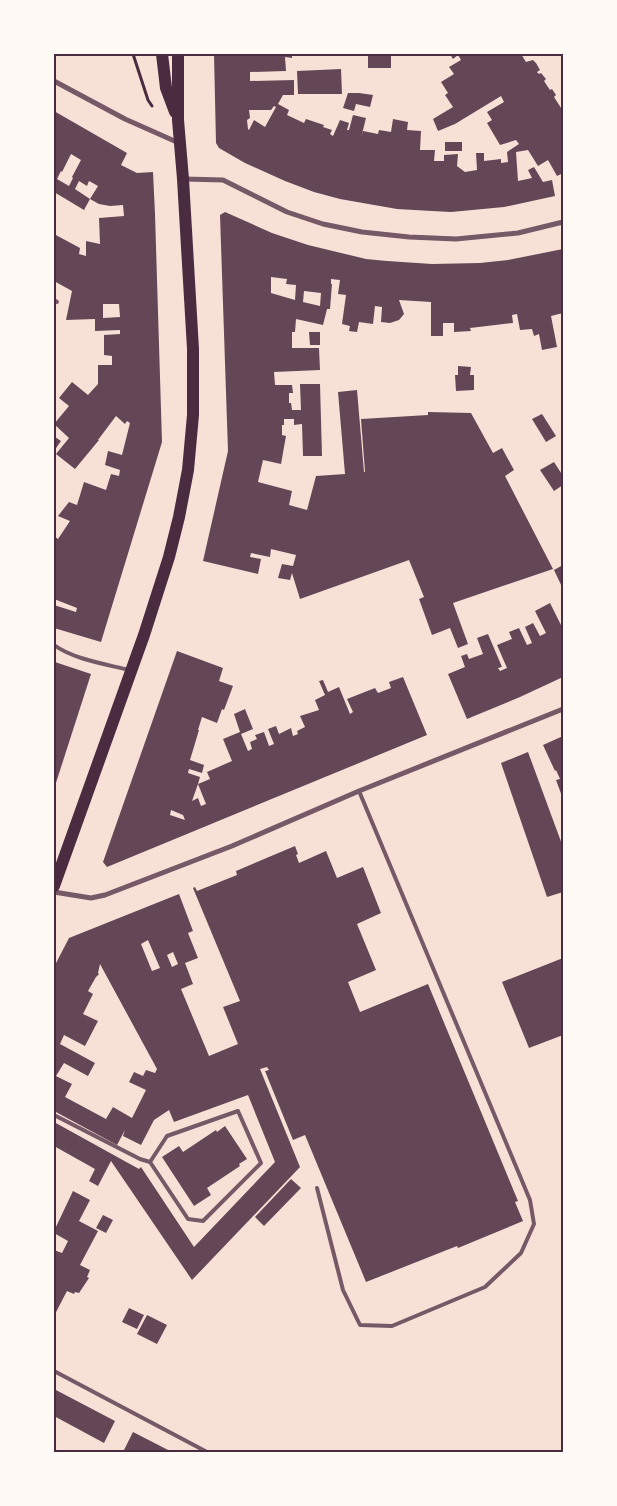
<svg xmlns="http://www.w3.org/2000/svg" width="617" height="1506" font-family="Lora,serif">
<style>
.building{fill:#644757;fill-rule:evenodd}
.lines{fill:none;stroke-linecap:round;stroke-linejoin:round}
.path{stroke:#4a2c40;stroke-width:3}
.service{stroke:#755966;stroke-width:4}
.minor{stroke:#755966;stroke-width:5}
.primary{stroke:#4a2c40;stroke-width:12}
.neatline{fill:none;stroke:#4a2c40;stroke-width:2}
</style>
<rect width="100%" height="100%" fill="#f7e1d7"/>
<g class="building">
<path d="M214,54H292V58L285,57L286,71L250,72V81L294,80V95H283L278,104L289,110L287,115L304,123L306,119L324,125L323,127L332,130L330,134L333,136L340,120L349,123L347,130H349L353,115L366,118L361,138L363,131L378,134L379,130L391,132L393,119L408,122L407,130L421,131L420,150H435L434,161H444V155L458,154L457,166L465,172L477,170L476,153H484V161L501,159V163L508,162L507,152L519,144L516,140L500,145L487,123L492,120L487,112L504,102L501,96L455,124L438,131L433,119L453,107L445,95L448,93L441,82L454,74L449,67L461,60L458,55L453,59L450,54H521L526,62L533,60L536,63L540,70L537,72L539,74L541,73L546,79L544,81L550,90L552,89L556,95L554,97L563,111V173L557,176L548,160L538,166L528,150L516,152L518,181L532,178L528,170L534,167L543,182L552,180L555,196L504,207L451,212L432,211L397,209L340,199L314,192L285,181L245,163L219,148L216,143ZM274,106L276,107L265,127L254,120L249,130L248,129L247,120L250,118L249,110H271Z"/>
<rect x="368" y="54" width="23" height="14"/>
<polygon points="341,69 342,94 298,94 297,71"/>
<polygon points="348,93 359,93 373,95 370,107 356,104 354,111 343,108"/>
<path d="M54,111L127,153L121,165L137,173L153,172L155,214L162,442L101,642L54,628V605L76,612L77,608L54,599V536L58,539L70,521L58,516L69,502L77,505L84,482L106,490L111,474L119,476L120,470L105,465L108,451L122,455L130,423L127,421L125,424L116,416L98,440H99L75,469L56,454L69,438L54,424L69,406L59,398L72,382L88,395L98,384V365H112V356L104,355V335L120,334V330L95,331V319L66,320L72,291L54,281V234L80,248L79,254L86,256V241L100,244L99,218L124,216L123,205L110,206L99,204L90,199L84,210L54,192ZM71,154L81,160L72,177L73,178L69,186L57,179L61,171L62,172ZM79,181L87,186L89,181L98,186L90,199L75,189ZM103,304H119L120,317L103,318Z"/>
<rect x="445" y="142" width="17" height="9"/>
<path d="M225,212L272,233L308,245L366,259L387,261L432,264L480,263L508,260L563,249V313L551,316L557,347L542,350L539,334L534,336L532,329L520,330L517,314L512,315L513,323L470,328L471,331L454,332V323H443V336H431V302L399,300L404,314L399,320L390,323L381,322L382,307L375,306L373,324L359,322L357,332L349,331L350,326L342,324L346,295L338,294L340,280L331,279V284H332L330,309H327L323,325L296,319L295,332H292V348H319L320,370L274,372L275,385H292L293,393H289V403H291L292,410H301L300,384H320L322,456H303L302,424L294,425V419H284V425H282V435L286,436L281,464L263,460L258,482L292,491L289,505L307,510L316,476L345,474L338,392L357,390L364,472H365L361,419L428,415V412L471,413L493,453L502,448L514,470L505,476L553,569L453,603L468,644L458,648L450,628L432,635L419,599L424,597L409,560L300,599L292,573L290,580L278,578L282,564L293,566L296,555L271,549L270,557L251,553L250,557L261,559L258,574L203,561L228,451L220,215ZM271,277L287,279L286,284L296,285L295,300L271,293ZM304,291L321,293L320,306L303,302Z"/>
<polygon points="309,332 320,332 320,345 310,345"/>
<polygon points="458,366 471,367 470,375 474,375 474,390 456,391 455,375 458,375"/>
<polygon points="542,414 556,436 546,442 532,419"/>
<polygon points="55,437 61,441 54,451 54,439"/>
<polygon points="554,462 563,476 563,485 554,491 540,470"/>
<polygon points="563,565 563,589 554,570"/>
<polygon points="550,603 563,629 563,677 520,697 467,719 448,674 465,667 461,656 467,654 469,659 483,654 477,638 488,634 502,667 498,668 500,671 507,668 497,645 512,639 509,632 519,628 527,645 532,643 525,627 533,623 540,636 546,633 535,611"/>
<path d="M177,651L223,668L219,681L233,686L224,710L222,709L217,723L202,717L198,730H199L190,760L204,765L202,773L189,769L188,773L200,777L198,784L210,779L207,772L232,761L223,739L240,732L234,714L245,709L253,729L241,734L248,751L252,749L250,742L257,739L255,735L264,732L269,746L274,744L268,729L276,726L279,734L291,728L293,736L298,734L297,731L305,727L300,716L319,710L315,700L325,695L319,681L323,680L328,692L339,687L350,714L353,712L347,699L375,688L378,693L391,688L389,682L403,677L427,735L107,867L103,862ZM198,784L206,804L201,806L198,798L192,801ZM171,810L183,815L185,820L170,815Z"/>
<polygon points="55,662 91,674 54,789 54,663"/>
<polygon points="563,736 563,799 556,780 560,779 556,770 555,771 543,745"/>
<polygon points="528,752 563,847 563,892 547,897 501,763"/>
<path d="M295,846L298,854L296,855L299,863L326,851L337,878L363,867L381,913L357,924L376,970L348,982L360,1012L428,984L518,1201L515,1202L523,1221L458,1248L457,1246L366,1282L305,1135L293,1140L265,1071L269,1070L267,1067L260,1069L300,1167L192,1280L111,1161L98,1186L89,1181L95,1169L54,1146V1122L139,1169L141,1167L194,1247L275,1162L248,1095L174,1122L169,1110L154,1120L141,1145L123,1136L125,1130L117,1145L54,1111V967L69,938L179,894L193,931L188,933L198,958L185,963L193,984L181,989L209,1056L238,1044L223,1007L240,1001L193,888L195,887L197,891L237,875L236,871ZM148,940L160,968L152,971L141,944ZM173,952L178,964L172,967L167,955ZM100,964L157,1069L155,1073L146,1070L143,1076L134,1072L129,1082L146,1090L132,1118L113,1107L106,1119L65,1097L72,1084L56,1076L64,1063L88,1076L95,1063L60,1044L64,1035L85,1046L98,1021L83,1014L93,994L88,991L96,977L99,974L98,973Z"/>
<polygon points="563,958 563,1035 529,1048 502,982"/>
<polygon points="225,1126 247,1159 239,1164 240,1166 207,1188 211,1195 194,1206 162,1157 179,1146 183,1152 216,1130 217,1132"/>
<polygon points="291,1179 301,1188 264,1226 255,1217"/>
<polygon points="73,1191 90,1200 79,1221 98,1231 80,1265 90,1270 87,1277 89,1278 79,1293 75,1292 74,1294 67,1291 54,1316 54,1250 62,1253 68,1241 54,1233 54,1231"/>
<polygon points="103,1215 113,1220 106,1233 96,1228"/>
<polygon points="129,1308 144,1315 137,1329 122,1322"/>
<polygon points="147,1315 167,1325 157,1344 137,1334"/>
<polygon points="54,1389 115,1421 104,1443 54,1416"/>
<polygon points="133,1432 172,1452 123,1452"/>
</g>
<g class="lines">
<polyline class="path" points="133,54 148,100 152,106"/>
<g class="service">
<polyline points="54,300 57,302"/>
<path d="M54,645C73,659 105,664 129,670"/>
<polygon points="238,1111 261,1163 203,1221 188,1219 150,1162 167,1136"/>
<polyline points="54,1115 140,1159 150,1162"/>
<polyline points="317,1188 343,1290 360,1325 392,1326 485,1287 521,1253 534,1224 530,1200 359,791"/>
<polyline points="54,1371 207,1452"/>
</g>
<g class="minor">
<polyline points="54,81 125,119 179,143"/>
<polyline points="184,179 223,180 287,212 323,224 362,232 409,237 456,239 518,233 563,222"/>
<polyline points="54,892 91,898 105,895 232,846 359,791 563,709"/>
</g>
<g class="primary">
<polyline points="162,54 166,88 175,112"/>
<polyline points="54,886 144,635 169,557 179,517 188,470 193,415 193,349 183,179 178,120 178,54"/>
</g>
</g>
<rect width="617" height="1506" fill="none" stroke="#fffaf5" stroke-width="110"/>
<rect x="55" y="55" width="507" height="1396" class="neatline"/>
</svg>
